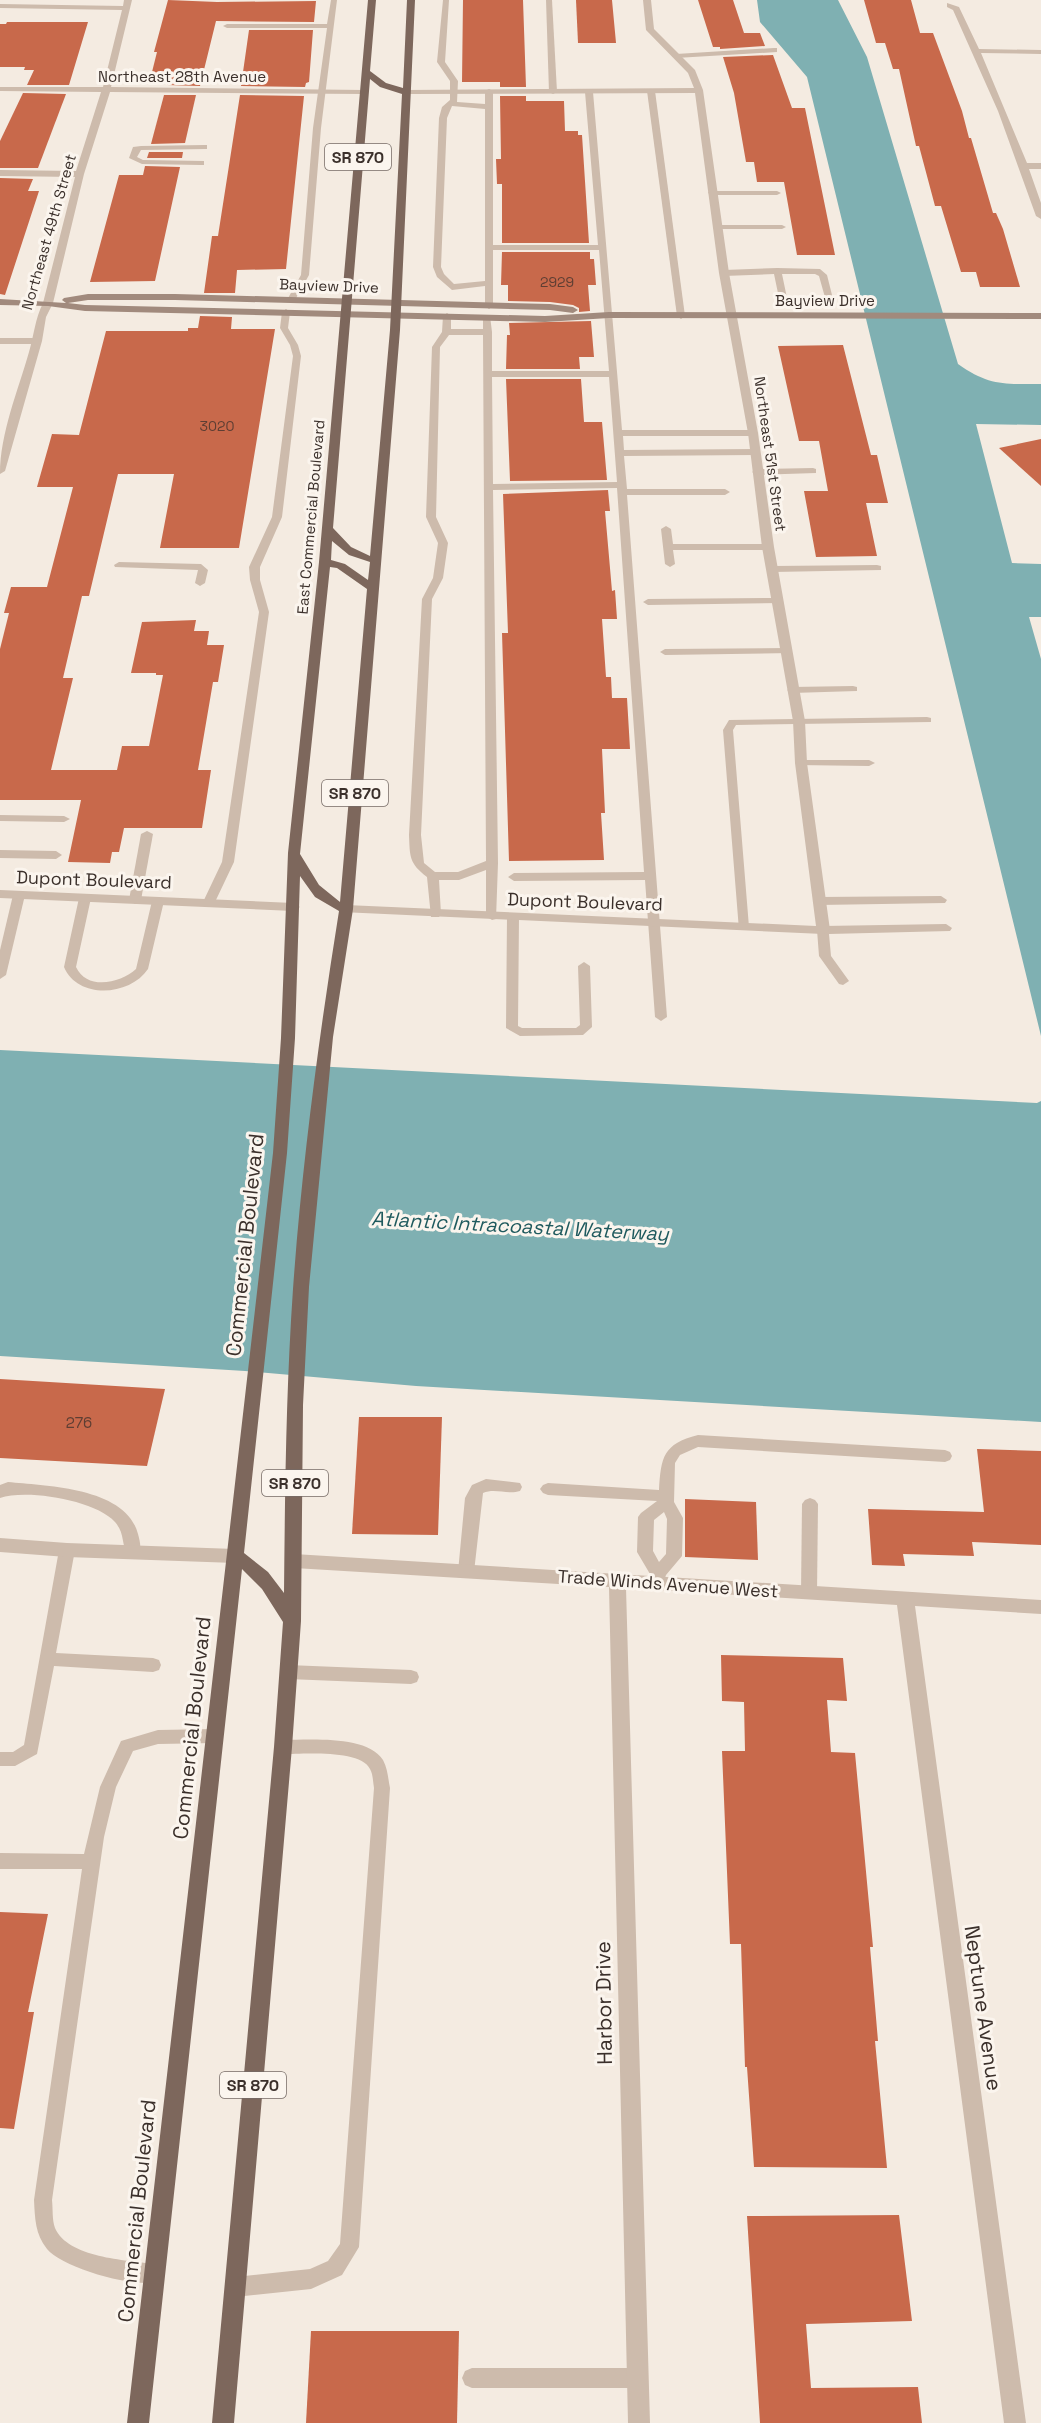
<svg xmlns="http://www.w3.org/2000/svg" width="1041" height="2423" font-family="'Space Grotesk',sans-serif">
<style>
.water{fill:#7fb0b2}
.building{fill:#c8694b}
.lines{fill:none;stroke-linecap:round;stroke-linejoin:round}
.lane{fill:#cdbbac;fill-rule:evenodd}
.street{fill:#cdbbac;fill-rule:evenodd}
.secondary{fill:#a18a7d;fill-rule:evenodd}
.primary{fill:#7d675c;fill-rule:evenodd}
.labels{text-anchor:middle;stroke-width:6;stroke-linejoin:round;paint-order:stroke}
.far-number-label{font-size:14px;fill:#5e3e33}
.far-street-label{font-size:15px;fill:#3b302b;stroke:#fbf5ee}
.number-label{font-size:15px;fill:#5e3e33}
.shield{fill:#fbf5ee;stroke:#756b66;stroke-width:1.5}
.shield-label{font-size:16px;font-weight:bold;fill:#3b302b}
.street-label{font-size:18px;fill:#3b302b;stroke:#fbf5ee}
.water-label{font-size:20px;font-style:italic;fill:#1f5a5e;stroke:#fbf5ee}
.near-street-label{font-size:21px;fill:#3b302b;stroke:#fbf5ee}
</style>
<rect width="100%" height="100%" fill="#f4ebe1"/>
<g class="water">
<path d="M757,0H838L867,57L958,364C989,386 1004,384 1041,384V425L976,424L1012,563L1041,564V617H1029L1041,659V1036L807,77L760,22Z"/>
<polygon points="0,1050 1037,1103 1041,1101 1041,1422 416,1386 245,1371 0,1356"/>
</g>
<g class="building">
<polygon points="168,0 217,2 316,1 314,22 216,21 200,86 167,85 168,80 150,80 157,52 154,52"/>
<polygon points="463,0 523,0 526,87 500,87 500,82 462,82"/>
<polygon points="576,0 612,0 616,43 578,43"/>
<polygon points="698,0 733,0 744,33 760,33 765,46 720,49 720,47 713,47"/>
<polygon points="864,0 911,0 920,33 933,33 962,111 969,138 971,138 993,213 996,213 1003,229 1020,287 980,287 976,272 961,272 941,206 935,206 919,146 916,146 899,69 893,69 885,43 876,43"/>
<polygon points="7,22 88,22 69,85 27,85 34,70 24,70 25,67 0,67 0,24 6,24"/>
<polygon points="249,30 313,30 309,82 306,83 305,87 241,86"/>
<polygon points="773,55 792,108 805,108 835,255 797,255 784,182 757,182 754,162 746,162 734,93 723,57"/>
<polygon points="23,93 66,94 38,168 0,168 0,141"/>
<polygon points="164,95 196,95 185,143 151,144"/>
<polygon points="240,95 304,96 286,269 237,270 235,293 204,293 212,236 218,236"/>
<polygon points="500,96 526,96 526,101 564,101 565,131 578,131 578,135 582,135 589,243 502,243 502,184 497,184 496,159 501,159"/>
<polygon points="149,152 183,152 182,158 147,158"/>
<polygon points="145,166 180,167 155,281 90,282 119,175 143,175"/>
<polygon points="0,178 33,179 28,191 39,191 5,295 0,294"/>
<polygon points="502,252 590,252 590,259 594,259 596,285 588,285 590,311 579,312 579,308 573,305 550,302 508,301 508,285 501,285"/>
<polygon points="200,316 232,317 231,329 275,329 239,548 160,548 174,474 118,474 89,596 82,596 63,678 73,678 51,770 117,770 122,746 149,746 163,675 156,675 156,673 131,673 142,622 196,620 194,631 209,631 207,645 224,645 218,682 213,682 198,770 211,770 202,828 124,828 119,852 112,852 110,863 68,862 81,800 0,800 0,649 9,613 4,613 11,587 47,587 73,487 37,487 52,434 79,435 106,331 188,331 188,328 198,328"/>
<polygon points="591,321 594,357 579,357 580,369 506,369 507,335 510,335 509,323"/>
<polygon points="843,345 871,455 877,455 888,503 866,503 877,556 816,557 804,491 828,491 819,441 799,441 778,346"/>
<polygon points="506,379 581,379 584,422 602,422 607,480 510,481"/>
<polygon points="1041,439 1041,486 999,448"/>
<polygon points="608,490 610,511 605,511 612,591 615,590 617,619 602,619 606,677 611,677 612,698 627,698 630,749 602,749 605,813 601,813 604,860 509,861 502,633 508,633 503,494"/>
<polygon points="0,1379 165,1389 147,1466 0,1458"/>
<polygon points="359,1417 442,1417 438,1535 352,1534"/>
<polygon points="977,1449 1041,1451 1041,1545 972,1542 974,1556 903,1554 905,1566 872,1565 868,1509 984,1512"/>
<polygon points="685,1499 756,1502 758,1560 685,1557"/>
<polygon points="721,1655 843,1658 847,1701 827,1700 831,1752 855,1753 873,1947 870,1947 878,2041 875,2041 887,2168 754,2167 747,2067 745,2067 741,1944 730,1944 722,1751 745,1751 744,1702 722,1701"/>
<polygon points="0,1912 48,1914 28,2012 34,2012 14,2129 0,2128"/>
<polygon points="899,2215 912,2321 806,2324 811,2388 918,2387 922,2423 760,2423 747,2216"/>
<polygon points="311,2331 459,2331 457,2423 306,2423"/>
</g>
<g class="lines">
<g class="lane">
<polygon points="331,0 337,0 321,128 309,275 295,300 291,303 287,300 301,275 313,128 327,28 227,28 223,26 227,24 327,24"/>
<path d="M443,0H449L445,62L458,81L457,102L485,104V91L489,89L493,91V245H598L585,92L589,90L593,92L622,430H753L758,433L753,436H623L624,450L755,449L760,452L755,455L624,456L627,489H725L730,492L725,495H627L667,1017L661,1021L655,1017L645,880L514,881L508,877L514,873L644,872L617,488L493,490L498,863L496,919L492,920L486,916V870L459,880H439L441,914L439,917H431L427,877C409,863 410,857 409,835L422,599L433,578L438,543L426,517L432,347L442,332L443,316L447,313L451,316V329H483V318L490,316L492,332V371H609L599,250H493V306L489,309L485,306V286L452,290L437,277L433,267L439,118L442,107L450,100V81L437,62ZM452,106L485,109V281L454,284L444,274L441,267L447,118ZM449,335H483L486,861L458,872H435L424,863L421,835L432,599L443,578L448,543L436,517L440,347ZM492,377H609L617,482L493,484Z"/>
<polygon points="546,0 552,0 557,92 553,94 549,92"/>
<polygon points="774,48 777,48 777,52 676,58 672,56 676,54"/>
<polygon points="651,89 655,91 685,316 681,319 677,316 647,91"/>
<polygon points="204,145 207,145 207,149 141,150 137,157 143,160 204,161 204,165 201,165 142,164 129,158 133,147 141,146"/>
<polygon points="709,191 777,191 781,193 777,195 712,195 708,193"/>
<polygon points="714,225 782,225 786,227 782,229 717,229 713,227"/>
<polygon points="777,268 820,269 827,275 833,299 826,301 819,276 815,274 782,274 787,298 783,301 779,298 774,274 724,276 720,273 724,270"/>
<polygon points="286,309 290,312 288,328 298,345 301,356 282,517 260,567 260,580 269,612 234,862 215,902 209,906 203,902 222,862 259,612 250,580 249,567 272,517 293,356 290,345 280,328 282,312"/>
<polygon points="0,338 37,338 41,341 37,344 0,344"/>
<polygon points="813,468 816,469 816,473 757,475 752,472 757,469"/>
<polygon points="666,526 671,529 673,544 768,544 773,547 768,550 673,550 675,564 670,567 665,564 661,529"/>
<polygon points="119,562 201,564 208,570 205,583 200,586 195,583 198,570 115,567 114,565"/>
<polygon points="877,565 881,566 881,570 773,572 768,569 773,566"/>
<polygon points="777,598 781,599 781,603 648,605 643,602 648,599"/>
<polygon points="787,648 791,649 791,653 665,655 660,652 665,649"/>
<polygon points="853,686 857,687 857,691 792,693 787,690 792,687"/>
<polygon points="927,717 931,718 931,722 736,725 733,730 749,927 747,930 739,930 723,730 729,720"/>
<polygon points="801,760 869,760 875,763 869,766 797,765 795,763"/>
<polygon points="0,815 64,816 70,819 64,822 0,821"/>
<polygon points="147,831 153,834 141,900 135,904 129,900 141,834"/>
<polygon points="0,850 56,851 62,855 56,859 0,858"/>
<polygon points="19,891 25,895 6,975 0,979 0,950 13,895"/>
<path d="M85,894L91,898L76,967C87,991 121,983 136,969L152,901L158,897L164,901L148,969C130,996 78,1000 64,967L79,898Z"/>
<polygon points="941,896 947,900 945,903 819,905 813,901 819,897"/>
<polygon points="513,913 519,917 518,1026 522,1028 576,1028 580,1025 578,966 584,962 590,966 592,1027 583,1035 520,1036 506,1028 507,917"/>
<polygon points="946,924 952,928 950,931 829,934 831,956 849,981 843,985 839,984 819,956 817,930 823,926"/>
<path d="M698,1435L945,1450L950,1452L952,1456L950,1460L945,1462L698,1447L680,1455L675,1463L674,1502L683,1518L682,1556L666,1575L663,1584L658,1586L653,1584L650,1574L637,1552L638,1517L641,1513L657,1501L548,1495L543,1493L540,1489L543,1485L548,1483L659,1490C661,1457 663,1444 698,1435ZM664,1512L667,1519L666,1554L659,1562L653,1551L654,1520Z"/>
<path d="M486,1479L520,1483L522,1487L520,1491C508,1495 495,1488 483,1493L474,1572L471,1576L466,1578L461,1576L458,1572L465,1498L472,1485Z"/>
<path d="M8,1482C46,1486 126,1487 138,1534C140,1541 142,1550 138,1556L133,1558L128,1556C121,1544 125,1533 115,1522C95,1500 27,1489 0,1498V1485Z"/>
<polygon points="810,1498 815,1500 818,1504 817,1593 815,1597 809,1599 803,1597 801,1593 802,1504 805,1500"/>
<polygon points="67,1544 72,1546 75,1550 56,1653 153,1658 159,1660 161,1665 159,1670 153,1672 54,1666 37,1754 15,1766 0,1766 0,1752 13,1752 24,1745 59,1550 62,1546"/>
<polygon points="288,1665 411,1670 417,1672 419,1677 417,1682 411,1684 288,1679 282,1677 280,1672 282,1667"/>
<path d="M215,1729L221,1731L223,1736L221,1741L215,1743L158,1744L133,1751L116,1787L104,1837L52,2200C53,2209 52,2220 55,2228C68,2258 126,2260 154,2264L161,2267L164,2274L161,2281C139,2290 62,2268 47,2249C35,2234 35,2218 34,2200L82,1869H0V1853L84,1854L100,1787L121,1741L158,1730Z"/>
<path d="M283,1740C310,1740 367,1735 383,1760C388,1769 388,1779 390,1788L359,2247L342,2275L311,2289L235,2297L228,2294L225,2287L228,2280L235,2277L310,2269L328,2261L340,2244L374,1788C373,1782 373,1774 370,1769C361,1749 302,1754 283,1754L277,1752L275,1747L277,1742Z"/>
<polygon points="472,2368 638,2368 645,2371 648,2378 645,2385 638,2388 472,2388 465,2385 462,2378 465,2371"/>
</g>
<g class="street">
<path d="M124,0H132L111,87L364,90L368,92L364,94L110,92L84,174L53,303L46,317L42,341L5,471L0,474C0,433 18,391 29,352C34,335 35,319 43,303L75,177L0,176V170L76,171L101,92L0,91V87H103L122,10L0,8V4L123,6Z"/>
<polygon points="643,0 651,0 654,29 695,70 703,90 729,273 758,433 774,547 805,721 807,763 830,930 823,934 341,912 339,909 346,905 816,926 795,763 793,721 762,547 748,433 719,273 695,93 406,94 402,92 406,90 694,88 688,73 646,30"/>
<polygon points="947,3 959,7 979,49 1041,50 1041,54 981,53 1027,163 1041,163 1041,169 1029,169 1041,203 1041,219 1036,216 998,111 953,10 947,7"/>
<polygon points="0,890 293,903 300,907 293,911 0,898"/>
<polygon points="0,1538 67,1543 235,1549 241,1551 244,1556 241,1561 235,1563 67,1557 0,1552"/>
<polygon points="294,1554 1041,1600 1041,1614 915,1606 1026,2423 1004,2423 897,1605 626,1588 650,2423 628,2423 609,1587 294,1568 288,1566 285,1561 288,1556"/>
</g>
<polygon class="secondary" points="88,294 175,294 550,304 573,307 578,310 573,313 550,310 175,300 88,300 68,303 85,305 545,316 609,312 1041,313 1041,319 609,318 545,322 85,311 48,306 0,305 0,299 66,303 62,300 64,298"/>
<path class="primary" d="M368,0H376L370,71L386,83L403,88L407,0H415L400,330L353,909L333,1037L309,1287L303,1405L301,1621L292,1747L234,2423H212L274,1747L283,1622L262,1589L242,1569L149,2423H127L273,1153L281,1038L288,853L319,562ZM370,79L380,87L402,94L390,330L370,556L351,547L333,528ZM332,541L349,555L370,562L368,580L345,564L331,560ZM330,567L337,568L367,589L340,902L319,885L300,854ZM300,876L315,897L339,911C319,1036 302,1163 293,1289C286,1390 285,1491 284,1593L268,1572L244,1553L287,1153L295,1038Z"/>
</g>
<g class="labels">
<g class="far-number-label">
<text x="557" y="287">2929</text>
<text x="217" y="431">3020</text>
</g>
<g class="far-street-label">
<text x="182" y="82">Northeast 28th Avenue</text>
<text transform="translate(49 232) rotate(-74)" y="5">Northeast 49th Street</text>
<text transform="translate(329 286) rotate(2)" y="5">Bayview Drive</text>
<text x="825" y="306">Bayview Drive</text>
<text transform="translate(770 454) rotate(82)" y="5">Northeast 51st Street</text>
<text transform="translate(311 517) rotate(-85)" y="5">East Commercial Boulevard</text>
</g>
<g class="number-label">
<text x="79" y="1428">276</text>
</g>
<g class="shield">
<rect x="325" y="144" width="66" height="26" rx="4.5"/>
<rect x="322" y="780" width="66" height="26" rx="4.5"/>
<rect x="262" y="1470" width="66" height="26" rx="4.5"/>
<rect x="220" y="2072" width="66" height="26" rx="4.5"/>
</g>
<g class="shield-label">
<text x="358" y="163">SR 870</text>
<text x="355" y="799">SR 870</text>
<text x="295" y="1489">SR 870</text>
<text x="253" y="2091">SR 870</text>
</g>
<g class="street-label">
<text transform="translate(94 880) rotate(2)" y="6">Dupont Boulevard</text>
<text transform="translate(585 902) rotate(2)" y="6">Dupont Boulevard</text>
<text transform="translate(668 1584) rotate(4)" y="6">Trade Winds Avenue West</text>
</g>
<g class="water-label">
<text transform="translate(520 1226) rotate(3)" y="7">Atlantic Intracoastal Waterway</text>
</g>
<g class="near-street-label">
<text transform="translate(245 1245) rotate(-84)" y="7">Commercial Boulevard</text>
<text transform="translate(192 1728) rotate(-84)" y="7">Commercial Boulevard</text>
<text transform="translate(604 2003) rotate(-91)" y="7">Harbor Drive</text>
<text transform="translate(983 2008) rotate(82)" y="7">Neptune Avenue</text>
<text transform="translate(137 2211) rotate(-84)" y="7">Commercial Boulevard</text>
</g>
</g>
</svg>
